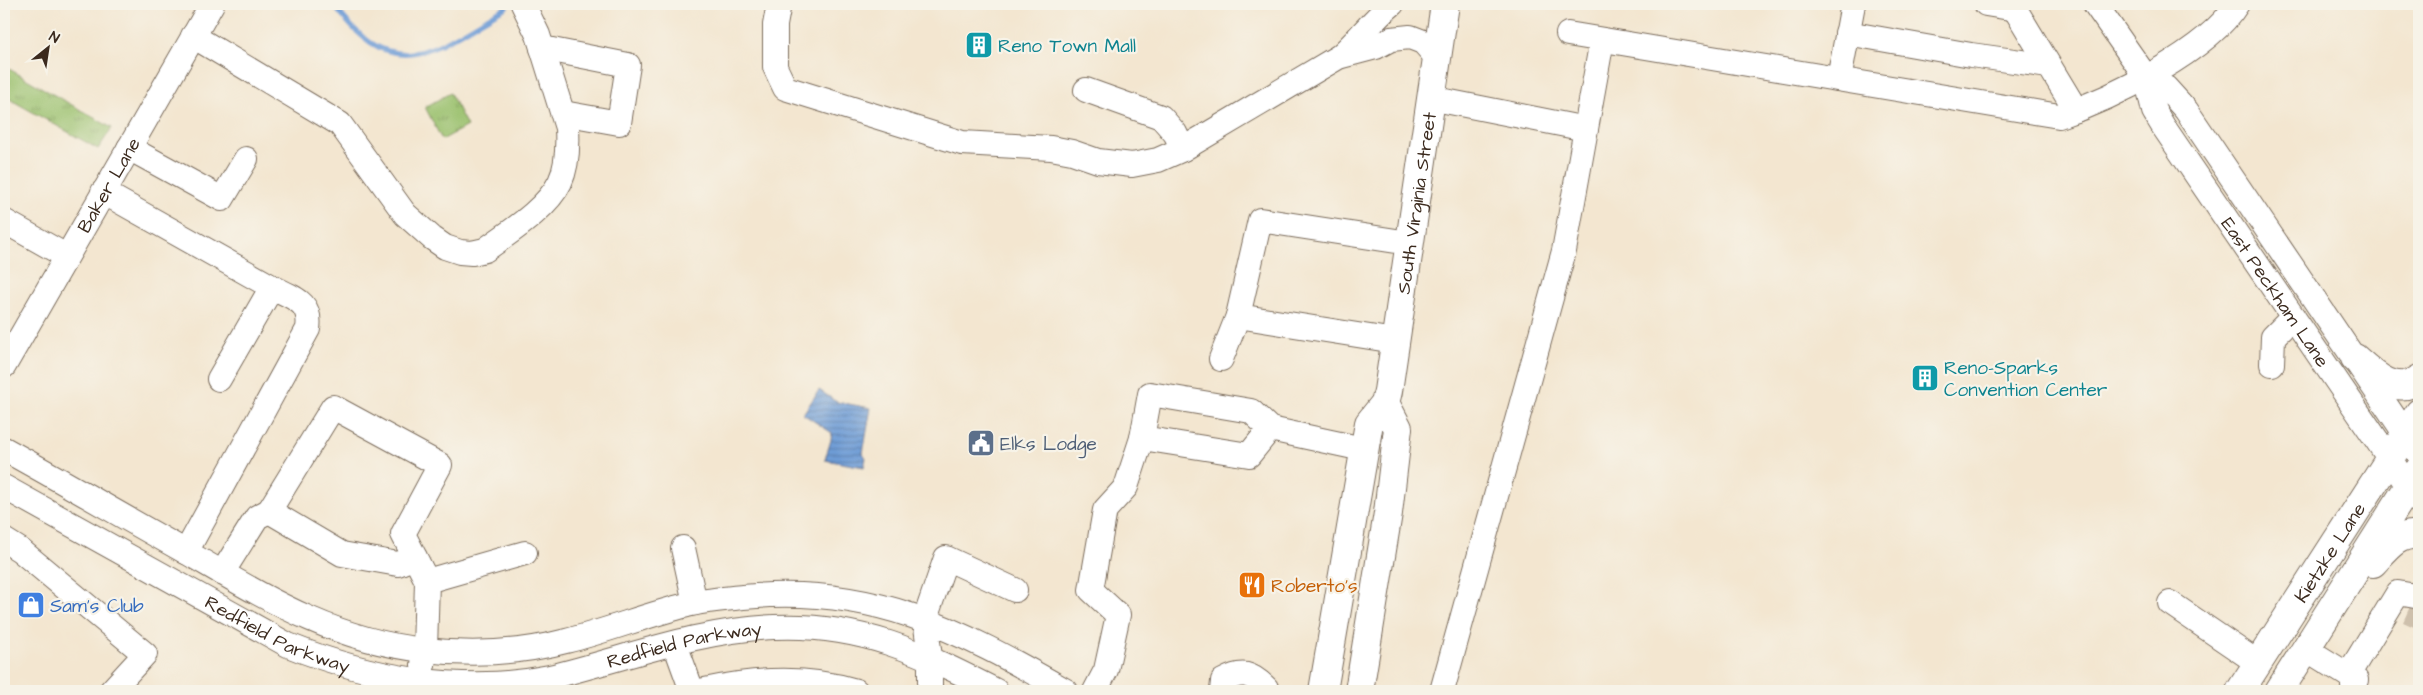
<svg xmlns="http://www.w3.org/2000/svg" width="2423" height="695" font-family="'Architects Daughter',sans-serif">
<style>
.park{fill:url(#park-tufts);stroke:#6a7545}
.water{fill:url(#water-rules);stroke:#54637a}
.lines{fill:none;stroke-linecap:round;stroke-linejoin:round}
.stream{stroke:#6e9cd6;stroke-width:5}
.minor-tunnel{stroke:#cec0ac;stroke-width:24;stroke-dasharray:24 12;stroke-linecap:butt}
.minor-casing{stroke:#7b6c5c;stroke-width:26}
.major-casing{stroke:#7b6c5c;stroke-width:30}
.minor{stroke:#fff;stroke-width:24}
.major{stroke:#fff;stroke-width:28}
.labels{text-anchor:middle;stroke-width:4.5;stroke-linejoin:round;paint-order:stroke}
.culture-label{font-size:19px;fill:#0d838f;stroke:#f7f3e8;text-anchor:start}
.street-label{font-size:19px;fill:#3b2a1e;stroke:#f7f3e8}
.service-label{font-size:19px;fill:#4e5e75;stroke:#f7f3e8;text-anchor:start}
.food-label{font-size:19px;fill:#c56008;stroke:#f7f3e8;text-anchor:start}
.shop-label{font-size:19px;fill:#366cbe;stroke:#f7f3e8;text-anchor:start}
</style>
<defs>
<pattern id="park-tufts" width="24" height="20" patternUnits="userSpaceOnUse" patternTransform="scale(1.25)"><rect width="24" height="20" fill="#99c06c"/><path d="M3 7l-1-3M5 7V3M7 7l1-3M15 17l-1-3M17 17v-4M19 17l1-3" fill="none" stroke="#7e9c58"/></pattern>
<pattern id="water-rules" width="6" height="5" patternUnits="userSpaceOnUse" patternTransform="scale(1.25)"><rect width="6" height="5" fill="#6e9cd6"/><path d="M0 2.5h6" fill="none" stroke="#5c7fad"/></pattern>
</defs>
<rect width="100%" height="100%" fill="#f7f3e8"/>
<filter id="ink" filterUnits="userSpaceOnUse"><feTurbulence type="fractalNoise" baseFrequency=".02" numOctaves="2"/><feDisplacementMap in="SourceGraphic" scale="10" xChannelSelector="R" yChannelSelector="G"/><feConvolveMatrix kernelMatrix="1 2 1 2 8 2 1 2 1" color-interpolation-filters="sRGB"/></filter>
<filter id="wash" filterUnits="userSpaceOnUse"><feTurbulence type="fractalNoise" baseFrequency=".0096" numOctaves="4" result="noise"/><feDisplacementMap in="SourceGraphic" scale="20" xChannelSelector="R" yChannelSelector="G"/><feGaussianBlur stdDeviation="1.12" result="paint"/><feColorMatrix in="noise" values="0 0 0 0 0 0 0 0 0 0 0 0 0 0 0 0 0 1.4 0 .05"/><feComposite in="paint" operator="in"/></filter>
<g filter="url(#wash)">
<rect width="100%" height="100%" fill="#f3e6d0"/>
<g class="park">
<polygon points="4,66 112,128 98,149 4,96"/>
<polygon points="450,93 467,126 442,140 425,107"/>
</g>
<path class="water" d="M819,390L837,402L871,408L863,453L866,458L864,467L825,460C827,450 831,444 832,433L803,414Z"/>
<g class="lines">
<path class="stream" d="M333,4C395,89 435,47 506,7"/>
</g>
</g>
<g filter="url(#ink)">
<g class="lines">
<polyline class="minor-tunnel" points="2408,611 2419,616"/>
<g class="minor-casing">
<g id="minor">
<path d="M779,4L775,25V67L785,88L962,143L1051,148L1072,152L1098,161L1132,165L1158,160L1183,149L1340,56C1359,39 1372,20 1392,4"/>
<polyline points="1986,4 2016,9"/>
<polyline points="2012,4 2076,110"/>
<path id="s1" d="M2095,4L2146,77L2154,111L2163,126L2419,502"/>
<polyline points="1847,33 1971,55 2049,66"/>
<path d="M1568,34L2059,116C2111,99 2208,51 2237,4"/>
<path d="M193,36L340,124L405,214L432,238L445,247L460,252L472,253L485,250C508,233 547,209 560,182C567,167 568,145 567,128L538,35L523,4"/>
<polyline points="542,48 628,65 619,123 563,113"/>
<polyline points="1342,56 1376,47 1391,39 1410,37 1423,42 1437,58"/>
<polyline points="2146,77 2166,88 2186,110 2419,454"/>
<polyline points="1839,79 1853,4"/>
<polyline points="1086,90 1161,117 1175,133 1183,149"/>
<polyline points="1430,98 1586,129"/>
<polyline points="129,148 222,199 246,159"/>
<polyline points="103,192 272,287 219,379"/>
<polyline points="4,221 66,256"/>
<polyline points="1238,316 1395,341"/>
<polyline points="1221,359 1238,316 1260,220 1409,243"/>
<polyline points="2272,364 2273,337 2293,317"/>
<path id="s2" d="M4,366L212,4"/>
<polyline points="1270,429 1249,455 1142,438 1150,394 1251,411 1270,429 1363,449"/>
<path d="M4,449C66,483 127,519 188,553C266,598 332,640 424,650C470,655 521,653 566,641C607,631 646,615 687,605C705,600 725,599 743,597C872,584 958,629 1066,691"/>
<path id="s3" d="M4,487L288,645C370,678 463,695 550,677C624,659 697,630 774,627C860,623 922,653 996,691"/>
<polyline points="4,540 20,550 145,654 111,691"/>
<polyline points="683,548 695,603"/>
<path d="M186,552L308,329C312,301 293,298 272,287"/>
<polyline points="415,557 398,564 342,554 269,511 333,407 440,465 403,534 427,581"/>
<polyline points="222,573 257,517 269,511"/>
<polyline points="2170,603 2258,663"/>
<polyline points="675,644 692,691"/>
<polyline points="2306,649 2356,680 2353,686"/>
<polyline points="423,665 425,650 427,581 525,553"/>
<polyline points="2348,675 2398,593 2415,596"/>
<path d="M700,691C752,679 805,675 856,691"/>
<polyline points="930,691 930,657 925,619 946,558 1015,590"/>
<polyline points="1095,691 1106,670 1118,615 1091,590 1105,510 1126,487 1142,438"/>
<path d="M1222,691L1223,681C1242,670 1251,673 1266,688V691"/>
<polyline points="1442,691 1564,251 1602,40"/>
</g>
</g>
<g class="major-casing">
<g id="major">
<path d="M2355,358C2372,373 2396,397 2419,379"/>
<path d="M2373,563C2387,548 2397,533 2419,535"/>
<path id="s4" d="M1323,691L1369,423L1385,403L1388,391L1445,4"/>
<polyline points="1359,691 1388,513 1398,428 1385,403"/>
<path id="s5" d="M2240,691L2419,413"/>
<polyline points="2279,691 2419,470"/>
</g>
</g>
<use href="#minor" class="minor"/>
<use href="#major" class="major"/>
</g>
</g>
<defs>
<g id="building-square" transform="scale(1.4375)"><rect x="-9" y="-9" width="18" height="18" rx="4" fill="#0f9aa8" stroke="#f7f3e8"/><path d="M-4-6H4V6H1V3H-1V6H-4ZM-2.5-4.3h1.7v1.8h-1.7ZM.8-4.3h1.7v1.8H.8ZM-2.5-1h1.7V.8h-1.7ZM.8-1h1.7V.8H.8Z" fill="#fff"/></g>
<g id="civic-square" transform="scale(1.4375)"><rect x="-9" y="-9" width="18" height="18" rx="4" fill="#5c6f8a" stroke="#f7f3e8"/><path d="M-.6-6.5H3V-4.5H.6V-3L4-1V1h2V6H-6V1h2V-1L-.6-3ZM-1.2 2.5V6h2.4V2.5Z" fill="#fff"/></g>
<g id="restaurant-square" transform="scale(1.4375)"><rect x="-9" y="-9" width="18" height="18" rx="4" fill="#e8710a" stroke="#f7f3e8"/><path d="M-5-6h1v4h1v-4h1v4h1v-4h1v5L-1.5 .5V6h-2V.5L-5-1ZM5-6V6H3V1.5H1.5Q1.5-4 5-6Z" fill="#fff"/></g>
<g id="shop-square" transform="scale(1.4375)"><rect x="-9" y="-9" width="18" height="18" rx="4" fill="#3f7fe0" stroke="#f7f3e8"/><path d="M-5-2.5h2.3a2.7 3.5 0 0 1 5.4 0H5L5.5 6h-11ZM-1.5-2.5h3a1.5 2.3 0 0 0-3 0Z" fill="#fff"/></g>
</defs>
<g fill-rule="evenodd">
<use href="#building-square" x="979" y="45"/>
<use href="#building-square" x="1925" y="378"/>
<use href="#civic-square" x="981" y="443"/>
<use href="#restaurant-square" x="1252" y="585"/>
<use href="#shop-square" x="31" y="605"/>
</g>
<g class="labels">
<g class="culture-label">
<text x="998" y="52">Reno Town Mall</text>
<text x="1944" y="374">Reno-Sparks<tspan x="1944" dy="22">Convention Center</tspan></text>
</g>
<g class="street-label">
<text dy="7" stroke="none"><textPath href="#s2" startOffset="209">Baker Lane</textPath></text>
<text dy="7" stroke="none"><textPath href="#s4" startOffset="500">South Virginia Street</textPath></text>
<text dy="7" stroke="none"><textPath href="#s1" startOffset="342">East Peckham Lane</textPath></text>
<text dy="7" stroke="none"><textPath href="#s5" startOffset="165">Kietzke Lane</textPath></text>
<text dy="7" stroke="none"><textPath href="#s3" startOffset="311">Redfield Parkway</textPath></text>
<text dy="7" stroke="none"><textPath href="#s3" startOffset="731">Redfield Parkway</textPath></text>
</g>
<g class="service-label">
<text x="1000" y="450">Elks Lodge</text>
</g>
<g class="food-label">
<text x="1271" y="592">Roberto's</text>
</g>
<g class="shop-label">
<text x="50" y="612">Sam's Club</text>
</g>
</g>
<rect width="2423" height="695" fill="none" stroke="#f7f3e8" stroke-width="20"/>
<g transform="translate(48 48) rotate(30)" stroke="#f7f3e8" stroke-width="4" paint-order="stroke">
<path d="M0-4L9 19L0 12L-9 19Z" fill="#3b2a1e"/>
<text y="-8" font-size="14" font-weight="bold" text-anchor="middle" fill="#3b2a1e">N</text>
</g>
</svg>
